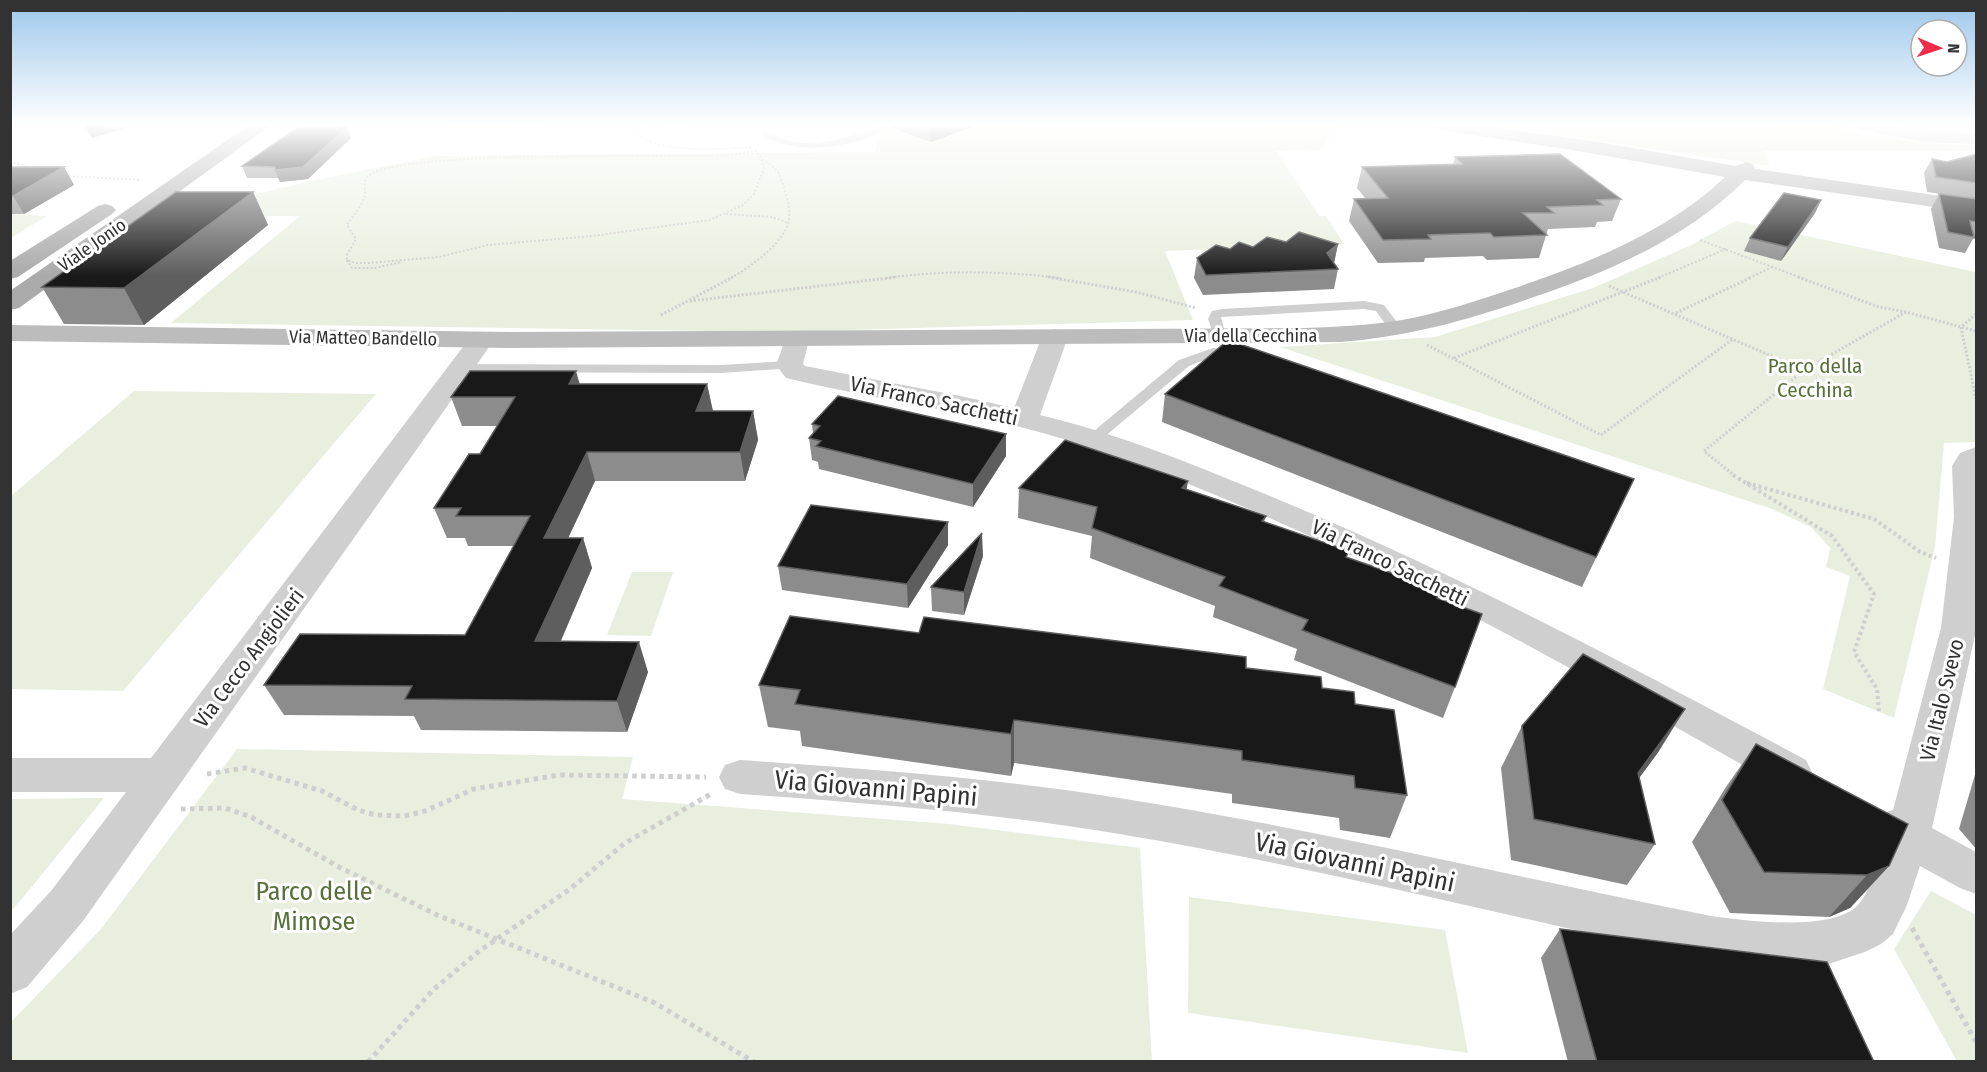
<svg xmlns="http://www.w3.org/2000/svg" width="1987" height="1072" font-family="'Fira Sans Condensed',sans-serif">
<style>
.green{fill:#e9efdf}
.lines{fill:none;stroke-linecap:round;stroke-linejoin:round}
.path-far3{stroke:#cfcfcf;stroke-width:2;stroke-dasharray:2 2;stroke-linecap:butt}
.path-far2{stroke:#cfcfcf;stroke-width:3;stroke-dasharray:2 2;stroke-linecap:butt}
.path-far1{stroke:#cfcfcf;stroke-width:4;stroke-dasharray:3 3;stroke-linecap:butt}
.path{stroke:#cfcfcf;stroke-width:5;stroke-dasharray:4.5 4.5;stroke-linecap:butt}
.lane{fill:#cfcfcf;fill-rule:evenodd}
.street{fill:#cfcfcf;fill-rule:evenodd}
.secondary{fill:#bcbcbc;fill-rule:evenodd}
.primary{fill:#aaa;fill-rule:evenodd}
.wall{fill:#8c8c8c}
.shaded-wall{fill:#5e5e5e}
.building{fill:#191919;stroke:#5e5e5e;stroke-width:1.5}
.labels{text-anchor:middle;stroke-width:6;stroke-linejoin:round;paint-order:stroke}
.far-street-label{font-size:18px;fill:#323232;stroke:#fff}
.park-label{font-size:21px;fill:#58713b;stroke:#fff}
.street-label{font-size:21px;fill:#323232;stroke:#fff}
.near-street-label{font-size:26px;fill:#323232;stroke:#fff}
.near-park-label{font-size:26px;fill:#58713b;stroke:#fff}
</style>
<rect width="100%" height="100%" fill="#fff"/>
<g class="green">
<polygon points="442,125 611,125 446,129"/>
<polygon points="899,125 1343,125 1318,150 1276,151 1319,216 1326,216 1344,244 1165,251 1193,320 780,332 171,323 300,216 213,216 237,199 311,181 434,156 875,152 881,132"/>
<path d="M1492,125H1829C1878,138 1927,144 1976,146V151H1764L1770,166Z"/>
<polygon points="11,214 47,216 11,238"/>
<polygon points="1735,221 1976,272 1976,442 1944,443 1935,547 1894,718 1823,689 1850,576 1826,567 1830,548 1811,527 1772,509 1280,347 1435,337 1593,288 1689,246"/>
<polygon points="134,391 376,394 123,691 11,689 11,496"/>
<polygon points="632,572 673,572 651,636 607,635"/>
<polygon points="237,749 633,757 622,799 949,824 1140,848 1152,1061 11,1061 11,1022 101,929"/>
<polygon points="104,798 21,900 11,911 11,799"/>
<polygon points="1931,891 1976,915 1976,1061 1957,1061 1894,949"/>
<polygon points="1189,897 1445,930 1468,1053 1188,1013"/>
</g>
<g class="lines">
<g class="path-far3">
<path d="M642,125L639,132L640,137C672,154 718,149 753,147"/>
<path d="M757,151L723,156C669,157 397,150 368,176C362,181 367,192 364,198C361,207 352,217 347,225L356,239L347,255V260L355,263H369L439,257L488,245L592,236L710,220L743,205L754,194L764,168L761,158"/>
<polyline points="10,161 32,168"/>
<polyline points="65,176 141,180"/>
<polyline points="726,214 772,217 789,223"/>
<polyline points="1700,240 1802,278"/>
<polyline points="347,260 352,268 375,268 401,262"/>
<path d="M731,278C750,267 785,243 789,220C791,207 784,186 779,174C774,164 760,161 757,151"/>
<path d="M886,278C944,270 1002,271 1060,278"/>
<polyline points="1658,278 1726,249"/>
<polyline points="1749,278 1772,267"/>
</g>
<g class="path-far2">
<polyline points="1048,277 1136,292 1196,308"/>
<polyline points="1798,277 1879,307 1906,312"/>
<polyline points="1609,286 1804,370"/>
<polyline points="690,301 897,277"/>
<polyline points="1676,313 1752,277"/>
<polyline points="1976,314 1961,327 1976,399"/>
<polyline points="661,315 733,277"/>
<polyline points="1427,345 1601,435 1733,339"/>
<polyline points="1454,358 1661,277"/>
<polyline points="1735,476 1704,451 1804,370 1906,312 1976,331"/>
</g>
<g class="path-far1">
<polyline points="1733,475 1832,536 1874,594 1854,652 1877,689 1879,712"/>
<polyline points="1747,483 1874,519 1920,552 1936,558"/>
</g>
<g class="path">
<polyline points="207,774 245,768 322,791 358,810 375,815 404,816 425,811 474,789 559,775 706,777"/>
<polyline points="181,809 225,808 251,817 339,867 437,915 655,1003 754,1062"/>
<polyline points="1912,928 1976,1042"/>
<polyline points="368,1062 434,989 478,952 570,889 625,843 711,794"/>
</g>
<g class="lane">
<path d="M881,125H894C865,146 788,160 760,132L765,129C774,133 780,139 790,141C819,148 854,136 881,125Z"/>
<polygon points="1364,301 1384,305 1402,329 1401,332 1391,332 1376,311 1364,309 1221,317 1226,336 1220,340 1214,336 1208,319 1212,311 1222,309"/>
<polygon points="1213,348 1235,349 1242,353 1235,357 1214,356 1189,366 1098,442 1088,442 1086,439 1088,436 1179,360"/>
<polygon points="789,361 794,362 796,365 794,368 721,373 460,372 453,368 460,364 721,365"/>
</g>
<g class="street">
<path d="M1851,125C1893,125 1934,131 1976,133V144L1925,142L1860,130Z"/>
<path d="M1055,329L1064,332L1068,337L1040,415C1119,434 1195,465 1270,496C1454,572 1630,666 1806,760L1812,772L1806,784L1791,789L1776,784C1553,657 1326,527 1082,445C986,413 885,402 786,378L776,365L787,335L796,332L805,335L809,340L803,364L805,366L965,397L1014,408L1042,337L1046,332Z"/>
<polygon points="481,332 490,335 494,340 83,921 27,987 10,994 10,935 51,891 126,792 10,792 10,758 151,758 472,335"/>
<path d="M1976,447V631L1932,828L1976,852V894L1960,888L1920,866L1907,905L1893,934L1881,944L1865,952L1825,965L1755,966L1711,960C1514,918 1318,867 1119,834C994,813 867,803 740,794L725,789L719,777L725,765L740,760C867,769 994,778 1119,798C1318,829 1514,877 1711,916C1747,921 1832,932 1858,905C1870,893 1877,861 1883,845L1876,841L1869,828L1876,815L1893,810L1941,628L1954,517L1952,466L1960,453Z"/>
</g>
<path class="secondary" d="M1431,125H1481L1599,142L1736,166L1746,162L1753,164L1755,169L1976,201V213L1745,180C1686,239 1610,271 1531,298C1469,320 1407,337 1340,342L512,348L10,341V325L512,332L1306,328C1338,327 1371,325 1402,320C1440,313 1476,301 1512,289C1588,263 1666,233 1725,177L1572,150L1440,130Z"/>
<g class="primary">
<polygon points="249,125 271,125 19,308 10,310 10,291"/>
<polygon points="105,204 112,206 116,210 112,214 18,277 10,279 10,261 98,206"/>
</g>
</g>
<g class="wall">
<polygon points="666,125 707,125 667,126"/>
<polygon points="892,125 977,125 931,142 892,128"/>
<polygon points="351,138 308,179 280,182 278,178 247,178 242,166"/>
<polygon points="1977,154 1977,199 1927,192 1924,173 1932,159 1947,162"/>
<polygon points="1455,157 1621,199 1612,221 1597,222 1595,227 1548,229 1539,258 1487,260 1483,256 1425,258 1424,262 1378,263 1349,221 1354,199 1365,198 1357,188 1362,167 1453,164"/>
<polygon points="10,167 64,167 74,185 24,214 10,214"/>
<polygon points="253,192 268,225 144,325 64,324 42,287"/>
<polygon points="1939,194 1977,199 1977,239 1973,239 1965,253 1939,248 1931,209"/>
<polygon points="1821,200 1815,213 1781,261 1744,251 1750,238"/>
<polygon points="1286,242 1338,244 1334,263 1338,269 1334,289 1203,295 1194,278 1197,258 1230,249"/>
<polygon points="580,384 707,384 713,411 753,411 758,440 745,481 595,481 568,538 583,538 592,568 561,641 648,672 627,732 421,730 414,716 284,715 264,685 465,635 514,546 468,546 465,538 447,538 434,508 480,454 497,426 462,426 451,397"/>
<polygon points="1165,394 1620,508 1582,587 1162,422"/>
<polygon points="812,424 1006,434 1006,456 973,507 819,469 818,462 812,460 809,438 813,434"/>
<polygon points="1019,488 1187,489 1266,516 1264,522 1437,599 1455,687 1443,718 1294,660 1297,649 1213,617 1215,606 1090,558 1092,536 1018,518"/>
<polygon points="948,522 948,545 908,608 782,590 778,566"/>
<polygon points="983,556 964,615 932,611 931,587"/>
<polygon points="919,633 1246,668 1355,704 1407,795 1390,838 1340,830 1339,818 1232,803 1232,794 1014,763 1011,776 802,746 800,731 768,727 759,685"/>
<polygon points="1522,726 1659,751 1639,778 1655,844 1627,885 1511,860 1501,768"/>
<polygon points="1756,744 1889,866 1850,908 1829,917 1730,913 1692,842 1726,787"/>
<polygon points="1977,768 1977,850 1959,829"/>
<polygon points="1560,929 1874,1062 1568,1062 1541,958"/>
</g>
<g class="shaded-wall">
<polygon points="113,125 136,125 92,138 89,132"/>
<polygon points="937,125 977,125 931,142 930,128"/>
<polygon points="347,127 351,138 308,179 280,182 275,170"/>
<polygon points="64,167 74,185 24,214 13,196"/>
<polygon points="253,192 268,225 144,325 124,288"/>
<polygon points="1821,200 1815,213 1781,261 1788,247"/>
<polygon points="1338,244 1334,263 1327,253"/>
<polygon points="576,371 584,399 569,384"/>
<polygon points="707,384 713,412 696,411"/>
<polygon points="753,411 758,440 745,481 740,452"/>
<polygon points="1006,434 1006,456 973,507 973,484"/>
<polygon points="587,452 595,481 554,568 544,538"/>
<polygon points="1188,481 1183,511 1182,488"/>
<polygon points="948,522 948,545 908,608 907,584"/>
<polygon points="982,533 983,556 964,615 964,592"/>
<polygon points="583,538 592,568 547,672 535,641"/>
<polygon points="639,642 648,672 627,732 617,701"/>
<polygon points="1685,709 1659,751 1612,815 1638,773"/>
<polygon points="1014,720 1014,763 1011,776 1011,734"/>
<polygon points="1889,866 1850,908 1829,917 1867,875"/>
</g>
<g class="building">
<polygon points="86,125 113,125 89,132"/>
<polygon points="924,125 937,125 930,128"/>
<polygon points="347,127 303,167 275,170 275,167 242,166 297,128"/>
<polygon points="1560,154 1621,199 1597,200 1603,205 1547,207 1554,213 1523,213 1547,235 1494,237 1490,233 1428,235 1431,239 1383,240 1354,199 1388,198 1362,167 1462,164 1455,157"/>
<polygon points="1977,154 1977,183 1936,177 1932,159 1947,162"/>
<polygon points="10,167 64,167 13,196 10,196"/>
<polygon points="176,192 253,192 124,288 42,287"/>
<polygon points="1784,193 1821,200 1788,247 1750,238"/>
<polygon points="1939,194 1977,199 1977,222 1970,221 1974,237 1948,232"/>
<polygon points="1299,232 1338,244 1327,253 1338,269 1206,275 1197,258 1216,245 1230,249 1239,242 1253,247 1267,237 1286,242"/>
<polygon points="1228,340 1634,479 1596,557 1165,394"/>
<polygon points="470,371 576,371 569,384 707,384 696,411 753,411 740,452 587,452 544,538 583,538 535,641 639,642 617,701 405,699 412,686 264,685 300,634 465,635 530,516 456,516 461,508 434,508 469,454 480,454 515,397 451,397"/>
<polygon points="838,396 1006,434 973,484 816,446 821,441 809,438 820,426 812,424"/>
<polygon points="1065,440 1188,481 1182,488 1266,516 1262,521 1349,551 1346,557 1440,590 1437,598 1482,614 1455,687 1302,630 1308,620 1219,586 1225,577 1092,528 1097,507 1019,488"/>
<polygon points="811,505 948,522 907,584 778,566"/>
<polygon points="982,533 964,592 931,587"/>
<polygon points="790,616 919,633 924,617 1246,657 1246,668 1321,677 1322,688 1354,692 1355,704 1394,710 1407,795 1355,788 1354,776 1242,760 1242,751 1014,720 1011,734 795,704 800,690 759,685"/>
<polygon points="1583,654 1685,709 1638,773 1655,844 1534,819 1522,726"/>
<polygon points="1756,744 1908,824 1889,866 1867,875 1764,872 1722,800"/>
<polygon points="1560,929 1827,962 1874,1062 1597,1062"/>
</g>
<linearGradient id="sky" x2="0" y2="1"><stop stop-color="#9cc7eb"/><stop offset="0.45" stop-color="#fff"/><stop offset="1" stop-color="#fff" stop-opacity="0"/></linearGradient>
<rect width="1987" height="276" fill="url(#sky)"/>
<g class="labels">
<g class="far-street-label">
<text transform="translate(92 245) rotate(-35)" y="6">Viale Jonio</text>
<text x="1251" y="342">Via della Cecchina</text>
<text transform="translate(363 338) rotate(1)" y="6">Via Matteo Bandello</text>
</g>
<g class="park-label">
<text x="1815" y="373">Parco della<tspan x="1815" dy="24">Cecchina</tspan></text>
</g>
<g class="street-label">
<text transform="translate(934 401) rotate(12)" y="7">Via Franco Sacchetti</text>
<text transform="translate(1390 563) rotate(26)" y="7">Via Franco Sacchetti</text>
<text transform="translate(249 658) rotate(-53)" y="7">Via Cecco Angiolieri</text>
<text transform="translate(1942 700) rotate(-76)" y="7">Via Italo Svevo</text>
</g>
<g class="near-street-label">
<text transform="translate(876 788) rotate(5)" y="9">Via Giovanni Papini</text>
<text transform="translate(1355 862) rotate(12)" y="9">Via Giovanni Papini</text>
</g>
<g class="near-park-label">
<text x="314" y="900">Parco delle<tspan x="314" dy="30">Mimose</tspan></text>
</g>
</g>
<rect width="1987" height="1072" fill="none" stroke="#323232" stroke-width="24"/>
<g transform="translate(1939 48) rotate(92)"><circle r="28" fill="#ffffff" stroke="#adadad" stroke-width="1.5"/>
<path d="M0-4.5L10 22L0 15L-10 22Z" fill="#f22b48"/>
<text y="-9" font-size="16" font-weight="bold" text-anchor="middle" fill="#323232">N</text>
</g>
</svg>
